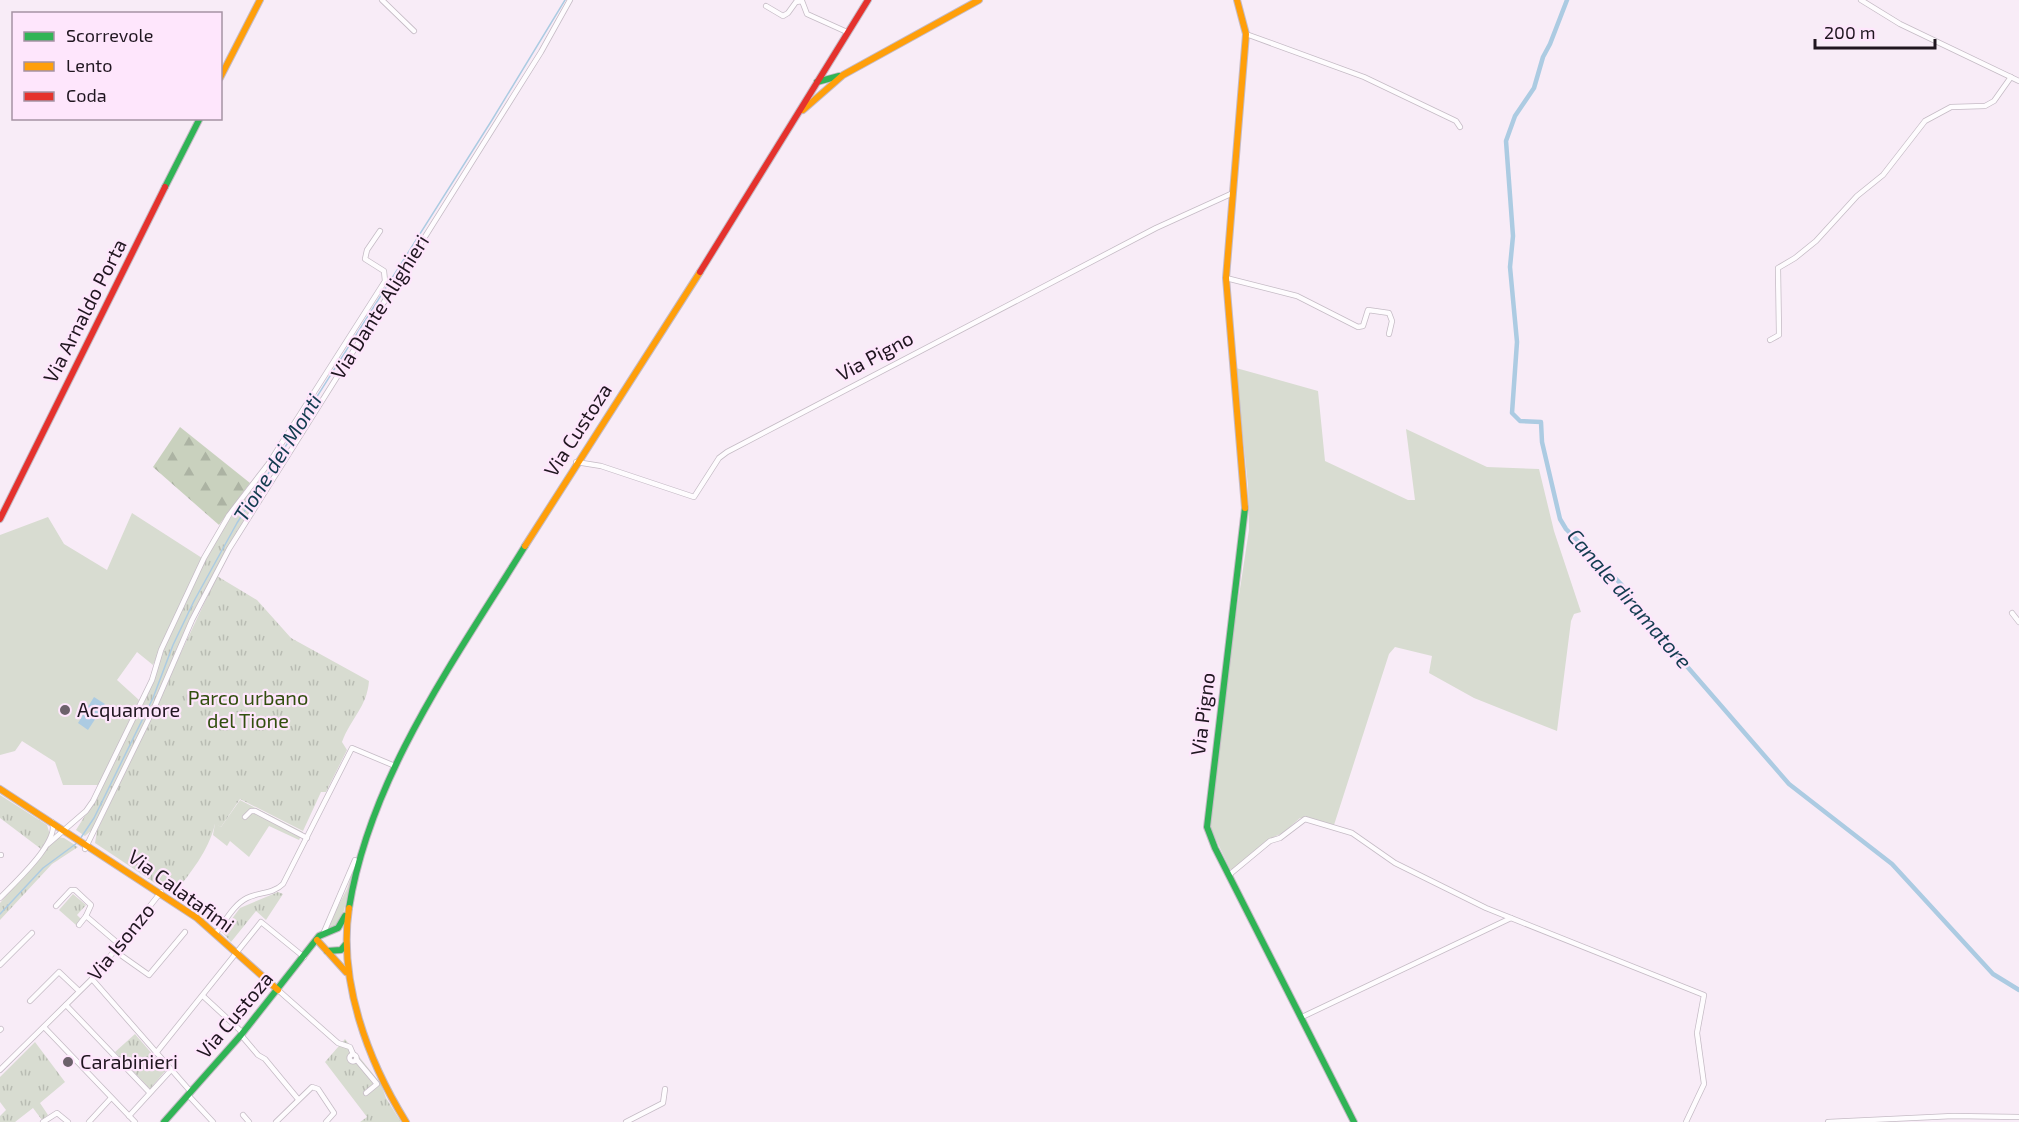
<svg xmlns="http://www.w3.org/2000/svg" width="2019" height="1122" font-family="'Exo 2',sans-serif">
<style>
.grass{fill:#d8dcd1}
.forest{fill:url(#forest-firs)}
.park{fill:url(#park-tufts)}
.water{fill:#accbe2}
.lines{fill:none;stroke-linecap:round;stroke-linejoin:round}
.stream{stroke:#accbe2;stroke-width:1.5}
.canal{stroke:#accbe2;stroke-width:4.5}
.street-casing{stroke:#c5bbc5;stroke-width:6}
.fast-casing{stroke:#c5bbc5;stroke-width:8}
.slow-casing{stroke:#c5bbc5;stroke-width:8}
.jam-casing{stroke:#c5bbc5;stroke-width:8}
.street{stroke:#fefcfe;stroke-width:4.5}
.fast{stroke:#30b455;stroke-width:6}
.slow{stroke:#ff9f0a;stroke-width:6}
.jam{stroke:#e5322d;stroke-width:6}
.poi-dot{fill:#6c616b;stroke:#fee6fc;stroke-width:2}
.labels{text-anchor:middle;stroke-width:4.5;stroke-linejoin:round;paint-order:stroke}
.street-label{font-size:20px;fill:#201620;stroke:#fee6fc}
.park-label{font-size:20px;fill:#324f0f;stroke:#fee6fc}
.poi-label{font-size:20px;fill:#201620;stroke:#fee6fc;text-anchor:start}
.water-label{font-size:21px;font-style:italic;fill:#133c50;stroke:#fee6fc}
</style>
<defs>
<pattern id="forest-firs" width="22" height="20" patternUnits="userSpaceOnUse" patternTransform="scale(1.5)"><rect width="22" height="20" fill="#c9d1be"/><path d="M5 1l3.5 6h-7zM16 11l3.5 6h-7z" fill="#acb3a3"/></pattern>
<pattern id="park-tufts" width="24" height="20" patternUnits="userSpaceOnUse" patternTransform="scale(1.5)"><rect width="24" height="20" fill="#d8dcd1"/><path d="M3 7l-1-3M5 7V3M7 7l1-3M15 17l-1-3M17 17v-4M19 17l1-3" fill="none" stroke="#b9bcb3"/></pattern>
</defs>
<rect width="100%" height="100%" fill="#f8ecf7"/>
<g class="grass">
<polygon points="1236,368 1318,391 1325,461 1408,500 1415,500 1406,429 1487,467 1539,469 1554,531 1581,612 1574,614 1571,621 1557,731 1474,698 1429,673 1432,656 1395,647 1389,654 1334,825 1300,818 1283,833 1269,839 1235,869 1230,869 1210,827 1224,693 1249,530 1248,486"/>
<polygon points="132,513 202,558 153,665 137,652 117,680 139,700 99,785 63,785 55,762 22,741 15,751 0,755 0,535 48,517 64,544 107,570"/>
<polygon points="240,800 303,832 299,840 269,826 249,857 230,841 227,846 213,835 215,823 221,827"/>
<polygon points="362,840 343,914 335,927 329,929 328,926 347,889"/>
</g>
<polygon class="forest" points="180,427 250,483 219,525 153,467"/>
<g class="park">
<path d="M261,478L268,483L233,538L191,616L159,692L93,829L85,836L76,830C149,719 173,579 261,478Z"/>
<path d="M217,576L257,600L291,638L369,681C367,707 351,718 342,742L347,750L326,792H321L303,831L240,799L221,827L215,824C208,852 191,872 173,895L95,843L97,831Z"/>
<polygon points="0,795 47,825 50,835 41,849 0,818"/>
<polygon points="57,837 64,838 78,847 52,864 0,920 0,903"/>
<polygon points="278,892 283,894 266,920 256,911 231,942 222,932 240,908"/>
<polygon points="73,894 86,905 77,915 81,919 76,925 59,910"/>
<polygon points="135,1034 166,1070 150,1089 115,1052"/>
<polygon points="345,1039 381,1084 386,1098 401,1122 360,1122 367,1117 325,1062"/>
<polygon points="35,1042 65,1082 40,1103 48,1115 42,1120 33,1108 15,1122 0,1122 0,1116 6,1110 0,1102 0,1077"/>
</g>
<polygon class="water" points="94,697 105,704 88,730 78,723"/>
<g class="lines">
<g class="stream">
<polyline points="80,839 94,818 153,698 173,645 194,601 237,523 492,120 565,0"/>
<polyline points="0,914 43,868 77,843"/>
</g>
<polyline class="canal" points="1567,0 1550,44 1543,57 1534,88 1515,116 1506,141 1513,236 1510,267 1517,342 1512,413 1520,421 1541,422 1542,442 1560,519 1566,529 1621,584 1658,633 1789,784 1892,864 1993,974 2019,990"/>
<g class="street-casing">
<g id="street">
<polyline points="382,0 414,31"/>
<polyline points="1861,0 1900,24 2019,81"/>
<polyline points="766,6 783,16 788,13 796,2 802,1 807,14 847,32"/>
<polyline points="1246,34 1364,77 1456,121 1460,127"/>
<polyline points="1226,278 1297,296 1358,327 1363,326 1368,310 1389,313 1392,321 1389,334"/>
<polyline points="1770,340 1779,335 1778,268 1795,258 1816,241 1857,196 1883,175 1925,121 1951,107 1985,106 1994,101 2011,77"/>
<polyline points="576,462 601,466 694,497 719,458 727,452 1156,228 1233,193"/>
<polyline points="2012,613 2019,622"/>
<polyline points="245,817 251,811 255,811 307,838"/>
<polyline points="48,844 86,811 93,801 152,680 161,650 204,558 229,515 269,463 385,281 384,271 365,259 367,250 380,231"/>
<polyline points="85,849 154,708 192,620 229,549 541,52 570,0"/>
<polyline points="0,855 1,855"/>
<polyline points="1229,875 1270,841 1280,838 1305,819 1352,833 1395,863 1486,908 1704,995 1697,1033 1704,1084 1686,1122"/>
<path d="M0,898C14,883 60,842 52,822"/>
<polyline points="56,906 71,890 75,890 91,905 86,916 120,945"/>
<polyline points="79,925 86,916"/>
<polyline points="324,932 355,860"/>
<path d="M215,934C225,922 233,905 247,898C259,892 273,894 283,884L352,748L395,766"/>
<polyline points="115,951 149,975 185,932"/>
<polyline points="0,965 32,933"/>
<polyline points="92,979 191,1092"/>
<polyline points="278,990 338,1043 350,1047 353,1054"/>
<polyline points="203,996 243,1033"/>
<polyline points="30,1001 59,972 79,991"/>
<polyline points="66,1005 149,1092"/>
<polyline points="1302,1017 1511,918"/>
<polyline points="44,1027 135,1122"/>
<polyline points="0,1030 1,1029"/>
<polyline points="241,1035 258,1055 265,1059 298,1099"/>
<polyline points="156,1053 261,922 304,957"/>
<circle cx="353" cy="1058" r="3.5"/>
<polyline points="356,1059 377,1084 366,1093"/>
<polyline points="0,1070 92,979 161,892"/>
<polyline points="188,1095 213,1122"/>
<polyline points="243,1115 249,1122"/>
<polyline points="129,1116 171,1070"/>
<polyline points="43,1122 57,1113 68,1122"/>
<polyline points="89,1122 111,1098"/>
<polyline points="276,1122 312,1087 318,1089 334,1113 326,1122"/>
<polyline points="626,1122 663,1103 665,1089"/>
<polyline points="1828,1122 1953,1116 2019,1117"/>
</g>
</g>
<g class="fast-casing">
<g id="fast">
<polyline points="817,82 839,76"/>
<polyline points="165,187 200,118"/>
<polyline points="1245,508 1207,827 1215,848 1354,1122"/>
<path d="M349,908C370,776 456,658 525,546"/>
<polyline points="327,951 341,950 346,944"/>
<polyline points="164,1122 241,1035 319,936 338,928 345,916"/>
</g>
</g>
<g class="slow-casing">
<g id="slow">
<polyline points="1237,0 1246,34 1226,278 1245,508"/>
<polyline points="220,78 260,0"/>
<polyline points="803,110 843,75 979,0"/>
<polyline points="525,546 700,272"/>
<polyline points="0,789 197,918 278,990"/>
<path d="M349,908C338,981 368,1061 406,1122"/>
<polyline points="317,940 346,972"/>
</g>
</g>
<g class="jam-casing">
<g id="jam">
<polyline points="700,272 868,0"/>
<polyline points="0,519 165,187"/>
</g>
</g>
<use href="#street" class="street"/>
<use href="#fast" class="fast"/>
<use href="#slow" class="slow"/>
<use href="#jam" class="jam"/>
</g>
<g class="poi-dot">
<circle cx="65" cy="710" r="6"/>
<circle cx="68" cy="1062" r="6"/>
</g>
<g class="labels">
<g class="street-label">
<text transform="translate(380 307) rotate(-58)" y="7">Via Dante Alighieri</text>
<text transform="translate(85 311) rotate(-63)" y="7">Via Arnaldo Porta</text>
<text transform="translate(875 356) rotate(-28)" y="7">Via Pigno</text>
<text transform="translate(578 430) rotate(-57)" y="7">Via Custoza</text>
<text transform="translate(1203 714) rotate(-83)" y="7">Via Pigno</text>
<text transform="translate(181 891) rotate(36)" y="7">Via Calatafimi</text>
<text transform="translate(121 942) rotate(-51)" y="7">Via Isonzo</text>
<text transform="translate(235 1015) rotate(-50)" y="7">Via Custoza</text>
</g>
<g class="park-label">
<text x="248" y="705">Parco urbano<tspan x="248" dy="23">del Tione</tspan></text>
</g>
<g class="poi-label">
<text x="77" y="717">Acquamore</text>
<text x="80" y="1069">Carabinieri</text>
</g>
<g class="water-label">
<text transform="translate(278 458) rotate(-58)" y="7">Tione dei Monti</text>
<text transform="translate(1629 599) rotate(49)" y="7">Canale diramatore</text>
</g>
</g>
<rect x="12" y="12" width="210" height="108" fill="#fee6fc" stroke="#a593a4" stroke-width="1.5"/>
<rect x="24" y="32" width="30" height="9" fill="#30b455" stroke="#a593a4" stroke-width="1.5"/>
<text x="66" y="42" font-size="18" fill="#201620">Scorrevole</text>
<rect x="24" y="62" width="30" height="9" fill="#ff9f0a" stroke="#a593a4" stroke-width="1.5"/>
<text x="66" y="72" font-size="18" fill="#201620">Lento</text>
<rect x="24" y="92" width="30" height="9" fill="#e5322d" stroke="#a593a4" stroke-width="1.5"/>
<text x="66" y="102" font-size="18" fill="#201620">Coda</text>
<path d="M1815 39v9h120v-9" fill="none" stroke="#201620" stroke-width="3"/>
<text x="1824" y="39" font-size="18" fill="#201620" stroke="#fee6fc" stroke-width="4.5" paint-order="stroke">200 m</text>
</svg>
